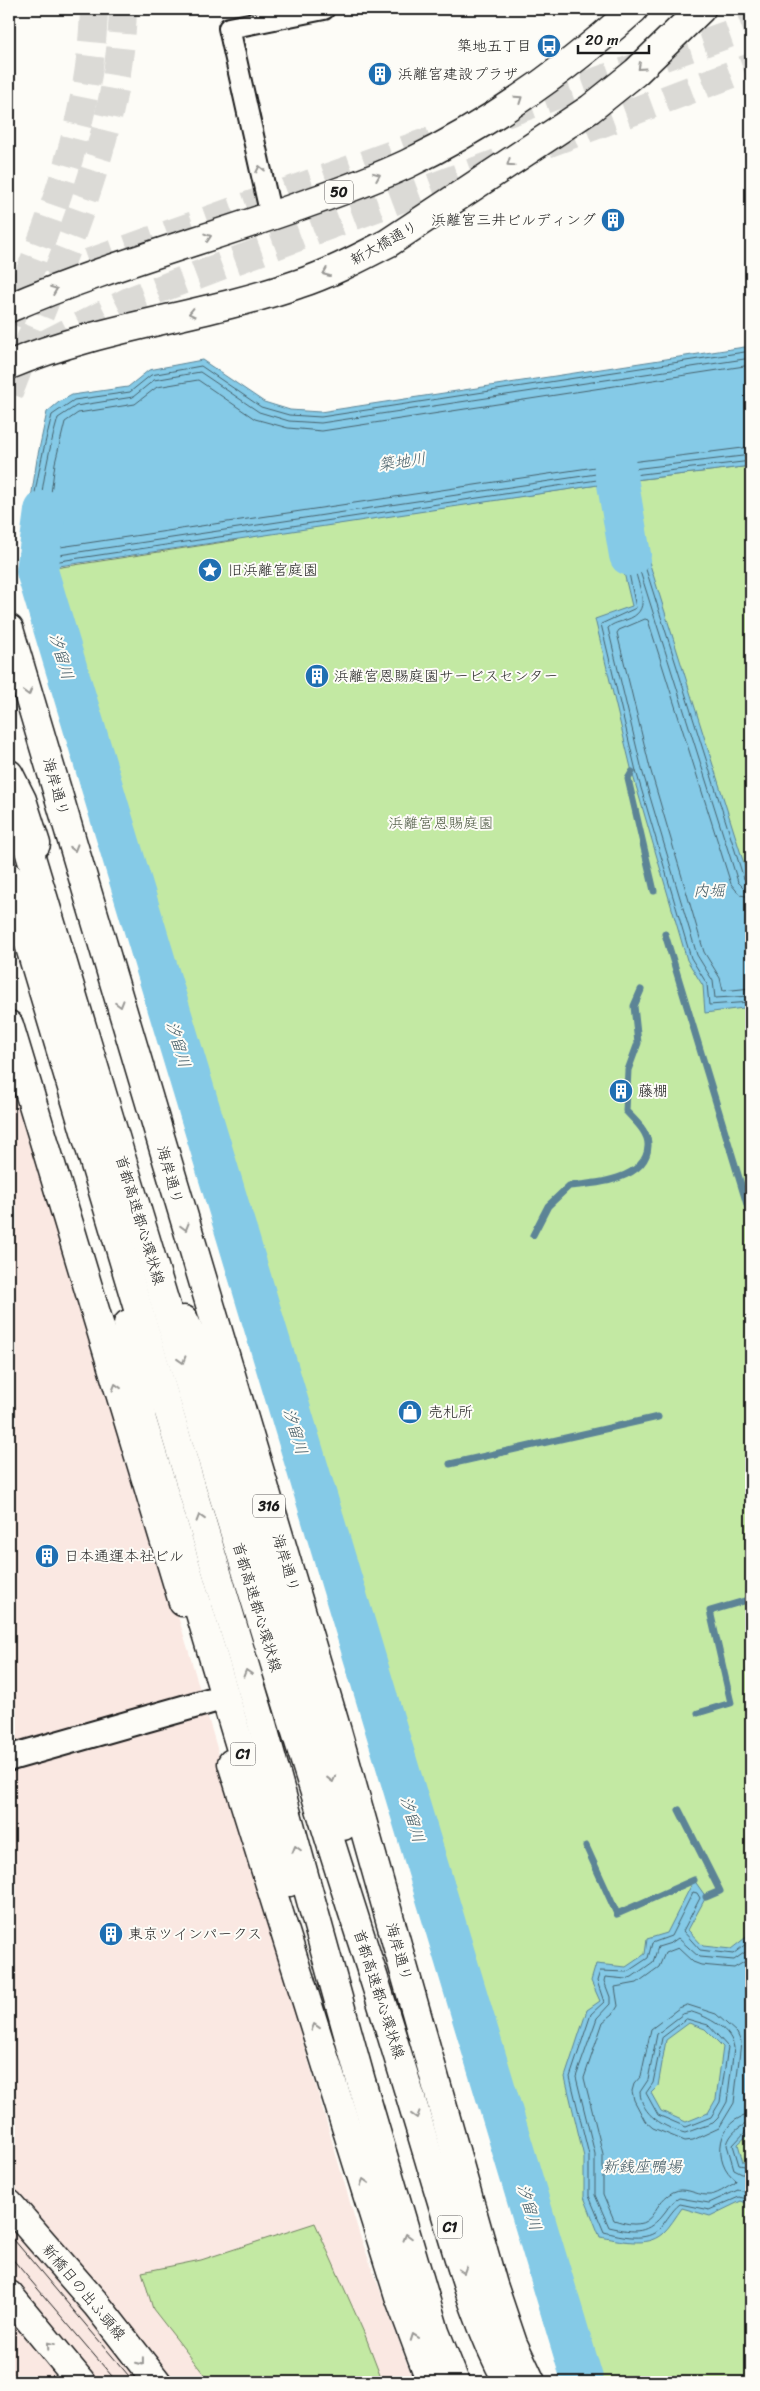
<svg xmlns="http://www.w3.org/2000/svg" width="760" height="2391" font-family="Sriracha,'Klee One',sans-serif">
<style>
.built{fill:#fae8e2}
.green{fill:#c3e9a3;stroke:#708260}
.water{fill:#85cae7;stroke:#5b8496;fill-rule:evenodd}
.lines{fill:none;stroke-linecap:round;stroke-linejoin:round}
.shore{stroke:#46626d;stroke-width:1}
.stream{stroke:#5b8496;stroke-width:7}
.river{stroke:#85cae7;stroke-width:42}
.secondary-tunnel{stroke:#dbdad6;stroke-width:28;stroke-dasharray:28 14;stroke-linecap:butt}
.motorway-tunnel{stroke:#dbdad6;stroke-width:28;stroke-dasharray:28 14;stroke-linecap:butt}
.minor-casing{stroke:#1c1c1c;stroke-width:24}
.tertiary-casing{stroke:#1c1c1c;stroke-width:29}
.secondary-casing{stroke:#1c1c1c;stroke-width:31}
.primary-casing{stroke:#1c1c1c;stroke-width:31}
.motorway-casing{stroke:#1c1c1c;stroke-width:31}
.minor{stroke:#fdfcf7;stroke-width:20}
.tertiary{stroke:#fdfcf7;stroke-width:25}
.secondary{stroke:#fdfcf7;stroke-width:28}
.primary{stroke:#fdfcf7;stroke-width:28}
.motorway{stroke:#fdfcf7;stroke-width:28}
.tram{stroke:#1c1c1c;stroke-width:1}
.oneway{stroke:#989794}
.labels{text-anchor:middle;stroke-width:4;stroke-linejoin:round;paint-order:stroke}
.shield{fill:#fdfcf7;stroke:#605f5e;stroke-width:1}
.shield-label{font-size:14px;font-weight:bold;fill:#1c1c1c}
.poi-label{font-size:15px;fill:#1c1c1c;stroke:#fdfcf7;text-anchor:start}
.street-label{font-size:15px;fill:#1c1c1c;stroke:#fdfcf7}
.park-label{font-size:15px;fill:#4e5a44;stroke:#fdfcf7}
.water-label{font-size:16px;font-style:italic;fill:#415963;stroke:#fdfcf7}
</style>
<rect width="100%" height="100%" fill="#fdfcf7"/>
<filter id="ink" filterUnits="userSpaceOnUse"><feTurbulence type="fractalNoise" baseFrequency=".02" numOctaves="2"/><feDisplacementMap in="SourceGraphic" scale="10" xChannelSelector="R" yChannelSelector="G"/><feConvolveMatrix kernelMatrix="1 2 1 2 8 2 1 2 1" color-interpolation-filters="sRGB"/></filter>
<g filter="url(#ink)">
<polygon class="built" points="9,1066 188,1649 359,2233 414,2382 9,2382"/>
<g class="green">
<polygon points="751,466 751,2382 586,2382 42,570 237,540 237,538 618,482"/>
<polygon points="315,2223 365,2335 383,2382 210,2382 153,2309 142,2272 201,2260"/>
</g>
<g class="water">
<polygon points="751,346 751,466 618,482 26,571 27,525 37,459 47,412 59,402 72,395 128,387 149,370 202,360 264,402 290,410 320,412"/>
<polygon points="646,552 751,886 751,1007 705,1013 703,986 687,960 632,772 595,619 632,606 620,556"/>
<path d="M694,1880L706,1897L688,1930L703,1946L731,1949L749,1935L751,1936V2132L738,2144L743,2162H751V2205L741,2201L710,2216L682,2208C676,2216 670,2227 662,2234C646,2248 619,2240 600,2237L584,2197V2157L565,2077L587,2010L600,2001L591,1981L596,1964L626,1967L645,1954L647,1939L667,1933ZM689,2023L705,2029L723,2047L716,2099L708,2113L686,2122L661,2111L651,2093L658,2086L666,2040Z"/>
</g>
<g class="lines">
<g class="shore">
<path d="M751,351L321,417L289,415L261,407L201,366L151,375L130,392L74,400L52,415C42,454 26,523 30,563L33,565L617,477L751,461"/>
<path d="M751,358L321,423L289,421L259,412L200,372L154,380L133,397L76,406L58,418C45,462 38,510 36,556L39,558L616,471L751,455"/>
<polyline points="751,365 322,431 288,428 255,419 198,380 157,387 135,404 78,413 65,422 55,463 44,547 47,549 615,464 751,447"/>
<polyline points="751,884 744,879 643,560 628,560 627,563 636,608 601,624 636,771 691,958 707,984 709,1005 751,1002"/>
<path d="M751,890L744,888L738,882L639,568L636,567L635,569C639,590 653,611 626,620C620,622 613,623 608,628L642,770L697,955L713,981L715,998L751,996"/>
<polyline points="751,897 740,895 731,884 648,620 645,619 619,630 617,633 650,768 704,952 720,978 723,991 751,988"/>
<path d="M751,1940L733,1954L700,1950L683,1931L700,1898L697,1893L693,1892L671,1936L652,1943L648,1958L627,1972L600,1971L597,1981L604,2002L591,2014L570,2077L589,2155V2196L604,2232C621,2236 648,2243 660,2228C667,2220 672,2210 680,2204L709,2210L739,2197L751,2200"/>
<path d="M751,1948L734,1960L699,1957L678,1938L671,1943L658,1947L653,1962L632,1977L626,1979L605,1977L604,1981L610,1997V2004L597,2018L576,2077L595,2154V2195L609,2227C636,2233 647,2235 665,2212C669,2206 673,2201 679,2198L709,2203L738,2190L751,2193"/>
<path d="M751,1958L734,1968L701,1965L693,1962L678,1948L665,1953L659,1967L637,1983L615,1987L618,2006L613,2014L603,2022L584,2078L603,2154V2194L614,2220C659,2235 648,2205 673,2192C685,2186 695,2195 707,2195C716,2196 727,2187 735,2183L736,2180C711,2163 717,2117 751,2115"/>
<polygon points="688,2005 716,2014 737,2033 741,2042 734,2103 719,2128 693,2140 685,2141 653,2128 645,2121 634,2100 632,2091 634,2084 641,2076 651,2029 679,2008"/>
<path d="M692,2012C708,2017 732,2029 734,2048L727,2102L718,2118L713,2123L685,2133C665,2128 641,2115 640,2092L648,2080L657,2034L683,2014Z"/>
<polygon points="687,2019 708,2025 728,2047 720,2102 711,2117 686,2127 658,2115 646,2093 653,2083 662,2038"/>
<path d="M751,2123C741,2124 729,2134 727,2145L734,2169L742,2173H751"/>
<polyline points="751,2129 746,2131 733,2145 739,2165 751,2167"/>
</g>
<g class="stream">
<polyline points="632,772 628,779 654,891"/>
<polyline points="665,934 749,1211"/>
<path d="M533,1235L548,1206L569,1186C594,1184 647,1180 648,1146C649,1132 634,1120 626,1111L628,1070L638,1043L634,1006L641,990"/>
<polyline points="450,1464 658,1417"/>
<polyline points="698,1713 731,1703 710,1611 751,1599"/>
<polyline points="679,1810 720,1891 706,1897"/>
<polyline points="586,1846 617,1914 694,1880"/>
</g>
<g class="river">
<polyline points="609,431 630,555"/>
<polyline points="45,511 37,571 583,2382"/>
</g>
<g class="secondary-tunnel">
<polyline points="505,114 751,26"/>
<polyline points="547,144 751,67"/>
<polyline points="9,291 443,136"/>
<polyline points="43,345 133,299 502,161"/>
</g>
<g class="motorway-tunnel">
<path d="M9,323C50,222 91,120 94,9"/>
<path d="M9,393C56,269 119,145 123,9"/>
</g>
<g class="minor-casing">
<polyline id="minor" points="271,216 229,28 324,9"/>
</g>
<g class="tertiary-casing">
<polyline id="tertiary" points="9,1758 213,1700"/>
</g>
<g class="secondary-casing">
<g id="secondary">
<polyline points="9,2204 96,2304 157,2382"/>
<polyline points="9,2295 81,2382"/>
</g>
</g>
<g class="primary-casing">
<g id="primary">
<path d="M9,308C106,266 209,239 308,203C342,191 375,179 407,164C490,124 566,70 634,9"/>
<path d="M9,365C102,326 203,317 298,284C329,274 359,258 388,243L590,109L636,72L701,9"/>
<polyline points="9,629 334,1721 493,2285 513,2344 531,2382"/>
<polyline points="9,1025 183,1602"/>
<polyline points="232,1763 399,2296 431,2382"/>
</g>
</g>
<g class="motorway-casing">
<g id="motorway">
<polyline points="9,774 22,800 36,844"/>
<path d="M22,827C133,1196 242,1565 359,1932C386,2015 411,2098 436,2182C457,2250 474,2320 508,2382"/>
<polyline points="9,877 261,1720 361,2081 435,2332 455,2382"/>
<polyline points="184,1320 221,1396 313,1703 343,1826"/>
<polyline points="128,1324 142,1420 246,1766 289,1882"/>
</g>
</g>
<use href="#minor" class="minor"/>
<use href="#tertiary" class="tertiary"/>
<use href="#secondary" class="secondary"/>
<use href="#primary" class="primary"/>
<use href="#motorway" class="motorway"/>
<g class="tram">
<polyline points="9,2234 134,2382"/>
<polyline points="9,2255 117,2382"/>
</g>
</g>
<defs><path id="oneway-chevron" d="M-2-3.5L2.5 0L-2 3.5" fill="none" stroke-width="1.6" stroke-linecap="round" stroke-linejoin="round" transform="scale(1.25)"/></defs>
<g class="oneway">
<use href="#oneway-chevron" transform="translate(641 67) rotate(138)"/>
<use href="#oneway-chevron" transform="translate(519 99) rotate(-34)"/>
<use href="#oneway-chevron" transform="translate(510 163) rotate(146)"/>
<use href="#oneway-chevron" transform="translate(260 169) rotate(-102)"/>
<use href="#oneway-chevron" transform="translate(377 176) rotate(-22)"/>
<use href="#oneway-chevron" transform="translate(208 237) rotate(-18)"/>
<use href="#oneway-chevron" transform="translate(326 273) rotate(157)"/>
<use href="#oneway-chevron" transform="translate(54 290) rotate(-21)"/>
<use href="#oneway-chevron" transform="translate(192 313) rotate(167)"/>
<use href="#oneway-chevron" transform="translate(28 692) rotate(74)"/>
<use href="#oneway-chevron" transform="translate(74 848) rotate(74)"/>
<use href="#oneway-chevron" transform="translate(120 1004) rotate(74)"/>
<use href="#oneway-chevron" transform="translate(185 1227) rotate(74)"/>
<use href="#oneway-chevron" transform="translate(182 1360) rotate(73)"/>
<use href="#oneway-chevron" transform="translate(116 1387) rotate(-107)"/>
<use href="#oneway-chevron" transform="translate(200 1518) rotate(-107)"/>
<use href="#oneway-chevron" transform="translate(247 1673) rotate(-107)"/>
<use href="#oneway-chevron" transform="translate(332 1779) rotate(76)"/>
<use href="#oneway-chevron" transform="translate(296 1849) rotate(-106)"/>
<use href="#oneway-chevron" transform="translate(315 2027) rotate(-107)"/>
<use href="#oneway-chevron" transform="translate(416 2115) rotate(73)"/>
<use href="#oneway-chevron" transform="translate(364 2182) rotate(-107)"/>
<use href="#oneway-chevron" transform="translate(407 2237) rotate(-106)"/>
<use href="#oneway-chevron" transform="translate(463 2270) rotate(72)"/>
<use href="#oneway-chevron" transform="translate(414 2337) rotate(-110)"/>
<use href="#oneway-chevron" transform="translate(50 2345) rotate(-130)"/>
<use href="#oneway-chevron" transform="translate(141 2362) rotate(52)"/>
</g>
</g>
<defs>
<g id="bus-disc" transform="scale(1.25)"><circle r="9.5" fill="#1f6fb2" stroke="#fdfcf7"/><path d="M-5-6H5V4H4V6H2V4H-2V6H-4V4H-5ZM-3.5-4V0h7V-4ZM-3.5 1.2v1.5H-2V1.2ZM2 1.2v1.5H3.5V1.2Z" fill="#fff"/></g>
<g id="building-disc" transform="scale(1.25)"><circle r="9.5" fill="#1f6fb2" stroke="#fdfcf7"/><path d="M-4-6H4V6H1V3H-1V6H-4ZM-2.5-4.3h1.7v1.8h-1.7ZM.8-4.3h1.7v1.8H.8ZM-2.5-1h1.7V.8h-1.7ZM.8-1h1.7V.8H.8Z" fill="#fff"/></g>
<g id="sight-disc" transform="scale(1.25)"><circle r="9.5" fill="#1f6fb2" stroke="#fdfcf7"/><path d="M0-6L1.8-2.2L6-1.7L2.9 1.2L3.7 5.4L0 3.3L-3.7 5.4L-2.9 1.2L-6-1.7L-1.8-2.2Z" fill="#fff"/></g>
<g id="shop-disc" transform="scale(1.25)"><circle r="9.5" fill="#1f6fb2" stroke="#fdfcf7"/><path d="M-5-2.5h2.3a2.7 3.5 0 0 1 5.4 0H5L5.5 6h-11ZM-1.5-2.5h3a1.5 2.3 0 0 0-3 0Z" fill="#fff"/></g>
</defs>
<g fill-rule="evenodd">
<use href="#bus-disc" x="549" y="46"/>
<use href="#building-disc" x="380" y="74"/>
<use href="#building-disc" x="613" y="220"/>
<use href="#sight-disc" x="210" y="570"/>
<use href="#building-disc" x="317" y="676"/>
<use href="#building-disc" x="621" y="1091"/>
<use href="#shop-disc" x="410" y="1412"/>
<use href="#building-disc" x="47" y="1556"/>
<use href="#building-disc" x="111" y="1934"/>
</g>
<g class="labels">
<g class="shield">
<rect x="325" y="180.5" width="28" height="23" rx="4"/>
<rect x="253" y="1494.5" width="32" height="23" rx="4"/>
<rect x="230.5" y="1742.5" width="25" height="23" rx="4"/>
<rect x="437.5" y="2215.5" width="25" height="23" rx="4"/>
</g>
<g class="shield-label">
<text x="339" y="197">50</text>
<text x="269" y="1511">316</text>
<text x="243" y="1759">C1</text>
<text x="450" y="2232">C1</text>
</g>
<g class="poi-label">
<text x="532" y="51" text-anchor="end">築地五丁目</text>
<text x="398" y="79">浜離宮建設プラザ</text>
<text x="596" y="225" text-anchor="end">浜離宮三井ビルディング</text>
<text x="228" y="575">旧浜離宮庭園</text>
<text x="334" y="681">浜離宮恩賜庭園サービスセンター</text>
<text x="638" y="1096">藤棚</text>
<text x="428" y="1417">売札所</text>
<text x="64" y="1561">日本通運本社ビル</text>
<text x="128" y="1939">東京ツインパークス</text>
</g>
<g class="street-label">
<text transform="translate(384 243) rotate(-29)" y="5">新大橋通り</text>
<text transform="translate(56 787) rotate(74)" y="5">海岸通り</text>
<text transform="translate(170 1175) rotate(74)" y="5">海岸通り</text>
<text transform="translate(140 1220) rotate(73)" y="5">首都高速都心環状線</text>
<text transform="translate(286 1563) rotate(73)" y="5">海岸通り</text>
<text transform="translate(257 1607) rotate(73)" y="5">首都高速都心環状線</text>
<text transform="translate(399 1952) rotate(74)" y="5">海岸通り</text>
<text transform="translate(379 1994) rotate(72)" y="5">首都高速都心環状線</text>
<text transform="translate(84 2292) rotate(50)" y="5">新橋日の出ふ頭線</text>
</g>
<g class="park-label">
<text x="441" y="828">浜離宮恩賜庭園</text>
</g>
<g class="water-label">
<text transform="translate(402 461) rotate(-8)" y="6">築地川</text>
<text transform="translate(62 656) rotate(73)" y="6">汐留川</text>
<text x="709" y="896">内堀</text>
<text transform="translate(179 1044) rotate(73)" y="6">汐留川</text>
<text transform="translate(296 1431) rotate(73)" y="6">汐留川</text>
<text transform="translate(413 1819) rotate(73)" y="6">汐留川</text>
<text x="642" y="2172">新銭座鴨場</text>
<text transform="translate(530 2207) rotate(73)" y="6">汐留川</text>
</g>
</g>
<rect width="760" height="2391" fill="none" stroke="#fdfcf7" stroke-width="30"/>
<rect x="15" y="15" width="730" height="2361" fill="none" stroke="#1c1c1c" stroke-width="2" filter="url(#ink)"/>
<path d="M578 45v8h71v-8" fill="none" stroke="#1c1c1c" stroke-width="2.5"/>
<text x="585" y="45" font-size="15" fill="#1c1c1c" stroke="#fdfcf7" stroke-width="4" paint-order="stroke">20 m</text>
</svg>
